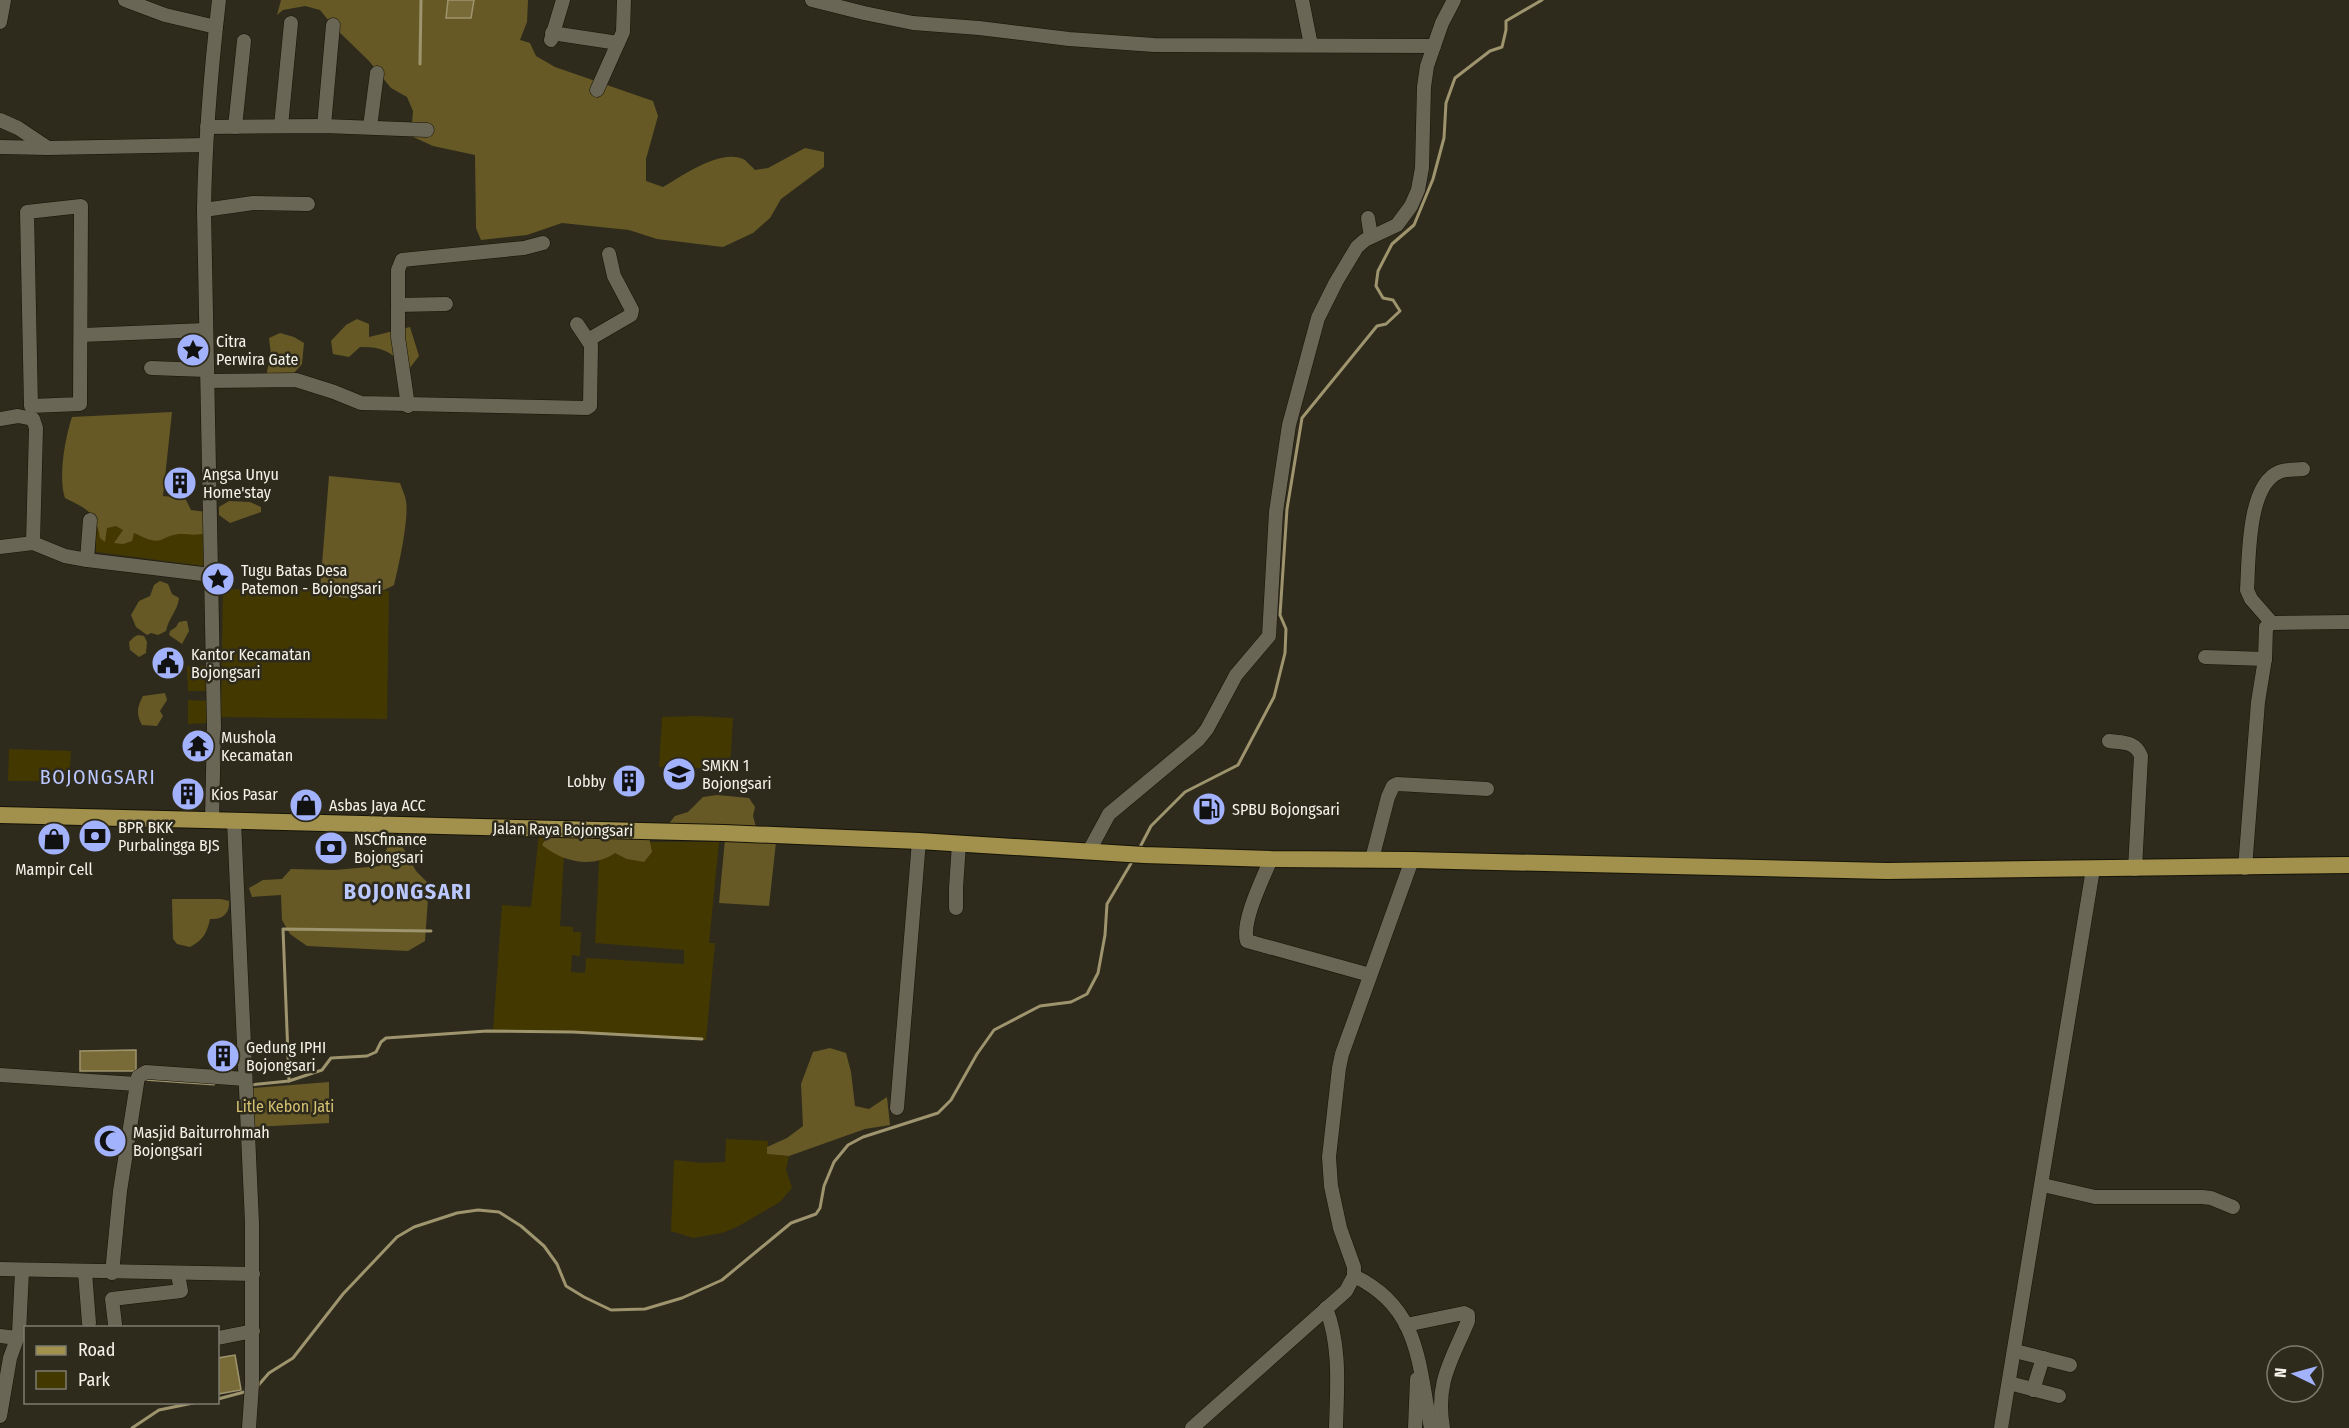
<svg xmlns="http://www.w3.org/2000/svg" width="2349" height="1428" font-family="'Fira Sans Condensed',sans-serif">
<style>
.green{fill:#443801}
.forest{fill:#665925}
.water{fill:#796b38;stroke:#9e946d;stroke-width:1.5}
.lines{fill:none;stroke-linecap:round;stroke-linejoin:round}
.stream{stroke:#9e946d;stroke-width:3}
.minor-casing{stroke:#161307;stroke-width:15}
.major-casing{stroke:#161307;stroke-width:18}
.minor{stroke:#696656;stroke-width:14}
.major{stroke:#a1914c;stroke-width:16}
.labels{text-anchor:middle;stroke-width:5;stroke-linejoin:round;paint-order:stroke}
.poi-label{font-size:16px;fill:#f4f2e9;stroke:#2e2b1d;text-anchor:start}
.street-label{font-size:16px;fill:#f4f2e9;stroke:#2e2b1d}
.park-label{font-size:16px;fill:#d5c172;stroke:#2e2b1d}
.quarter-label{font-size:20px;letter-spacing:1.5px;fill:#bbc7ff;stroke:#2e2b1d}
.district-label{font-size:22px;font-weight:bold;letter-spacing:1.5px;fill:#bbc7ff;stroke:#2e2b1d}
</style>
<rect width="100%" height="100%" fill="#2e2b1d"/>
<g class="green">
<polygon points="96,522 204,523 204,566 96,552"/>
<polygon points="223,589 389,591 387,719 221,717"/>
<polygon points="187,666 207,666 208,691 188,691"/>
<polygon points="188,700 208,701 209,723 188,724"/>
<polygon points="696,716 733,718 730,769 659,767 662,717"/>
<polygon points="9,749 71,751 69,781 8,781"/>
<polygon points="539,834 549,834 564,856 560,926 573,927 573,932 581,932 580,956 572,955 571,972 585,973 586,958 684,964 684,950 595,943 600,842 719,842 709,943 715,943 706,1040 573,1032 493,1031 502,905 531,907"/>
<polygon points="726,1139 768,1141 767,1154 789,1156 786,1169 792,1188 780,1202 737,1227 722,1233 693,1238 671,1231 674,1160 702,1163 725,1162"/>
</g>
<g class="forest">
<path d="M281,0H528L527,22L520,40L530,43L536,56L555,67L653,101L658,116L646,159V181L663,187C682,176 722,147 745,160C748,163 752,167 755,170L768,168L805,148L824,152V167L781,199L770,218L753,233L723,247L657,239L629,230L562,223L527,235L481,240L476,228L475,155L433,146L411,136L413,111L407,97L391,88L369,61L333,26L320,10L305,6L283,10L277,15Z"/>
<path d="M357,319L369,324V337L410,327L419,356L409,369C389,352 386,347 360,347L349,357L333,354L331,341L346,325Z"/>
<polygon points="280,333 294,337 304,343 302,364 293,374 266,376 271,354 269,338"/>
<path d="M172,412L163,496L185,498L191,510L206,512L207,533C195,536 190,534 179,534C171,535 167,537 161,540C151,543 142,536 134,533L132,541L123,544L114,543L123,530L116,526L107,528L105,542L100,538C96,512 87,509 65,498C58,478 65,438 72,417Z"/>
<path d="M329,476L400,483C402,489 405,495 406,501C409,519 399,565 394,585C373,597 342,604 320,590Z"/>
<polygon points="229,501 250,502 261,507 261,512 230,523 219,515 219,507"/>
<path d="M160,581L168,584L172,594L179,598C178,610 168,619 166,631L158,635L151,633L147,635L136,627L131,615L139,601L150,596L154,585Z"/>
<polygon points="184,621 187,621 189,631 182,644 169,635 170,631 176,627 179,622"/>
<polygon points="138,635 144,636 147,642 146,653 139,657 130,650 129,642 134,637"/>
<path d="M165,693L167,700L160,711L163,716L157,726L142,725C136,714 137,707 143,696Z"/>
<polygon points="717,795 749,798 755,807 753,816 756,827 666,827 675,816 688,812 703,797"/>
<path d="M549,834L649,837L652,852L644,862L627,859L615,853C592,869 563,862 542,845Z"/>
<polygon points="725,839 776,842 769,906 719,903"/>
<polygon points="389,843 401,844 416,871 429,884 425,941 408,951 307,946 290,934 282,920 281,895 252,897 249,888 263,880 282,879 291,869 335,870 380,866"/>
<path d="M172,899H221L229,901C230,914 222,920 210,919C207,933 203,940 190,947L177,944L173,939Z"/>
<polygon points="830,1048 846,1053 851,1072 855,1106 869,1109 887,1097 890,1125 865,1129 789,1156 767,1154 767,1147 787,1138 803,1126 801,1084 813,1052"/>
<polygon points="329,1082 329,1123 254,1127 253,1088"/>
</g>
<g class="water">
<polygon points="448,0 474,0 471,18 446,18"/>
<polygon points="136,1050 136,1071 80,1071 80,1051"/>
<polygon points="235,1355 241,1390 218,1394 218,1358"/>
</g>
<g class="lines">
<g class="stream">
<polyline points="420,64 421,0"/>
<polyline points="1139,849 1151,826 1185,792 1238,765 1274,697 1285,653 1286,629 1280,615 1287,509 1302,418 1377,326 1386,324 1400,311 1393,300 1383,298 1376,286 1378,271 1392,244 1414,225 1433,179 1444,138 1446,103 1455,78 1490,51 1502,47 1506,30 1506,21 1542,0"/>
<polyline points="142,1079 214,1084"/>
<polyline points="289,1081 283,929 431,931"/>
<polyline points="250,1085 289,1081 322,1070 331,1058 367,1056 376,1052 381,1042 386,1038 487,1031 573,1032 702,1039"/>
<polyline points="256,1388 269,1373 293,1358 343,1294 397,1237 414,1227 457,1213 478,1210 499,1212 521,1226 544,1246 557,1264 566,1286 584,1297 611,1310 645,1309 682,1298 722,1280 791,1223 816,1214 820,1208 824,1186 834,1162 848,1145 863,1137 938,1113 951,1100 977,1054 994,1030 1040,1006 1071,1002 1087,994 1098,973 1105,935 1107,904 1133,860"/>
<polyline points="218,1399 248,1391"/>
<polyline points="132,1428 159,1410 198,1402"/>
</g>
<g class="minor-casing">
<g id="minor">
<polyline points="125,0 165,15 216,27"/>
<polyline points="812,0 864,13 913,23 979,28 1069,39 1154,45 1434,46"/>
<polyline points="1302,0 1311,45"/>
<polyline points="0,22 4,0"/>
<polyline points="552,33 618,43"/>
<polyline points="551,40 563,0"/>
<polyline points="597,90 623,32 624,0"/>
<polyline points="0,120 18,128 48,148 205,145"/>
<polyline points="281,126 291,23"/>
<polyline points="324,126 333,25"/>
<polyline points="207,127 324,126 427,130"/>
<polyline points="235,127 244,41"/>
<polyline points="370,127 377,73"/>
<polyline points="0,147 48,148"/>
<polygon points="81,206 80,404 31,406 27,212"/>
<polyline points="204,210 253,203 308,204"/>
<polyline points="1368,218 1371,237"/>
<polyline points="398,305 446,304"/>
<polyline points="82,335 205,330"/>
<polyline points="588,340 631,315 632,310 614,276 609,254"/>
<polyline points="151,368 206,370"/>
<polyline points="208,381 296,380 334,392 361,403 587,408 590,406 591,345 577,324"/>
<polyline points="408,406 398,337 398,270 402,260 524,248 543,243"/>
<polyline points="0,419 18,416 33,419 36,428 33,543"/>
<polyline points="0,547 33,543 65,556 87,560 211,575"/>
<polyline points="87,560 90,520"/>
<path d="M2272,623L2251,599L2247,590C2249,560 2247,485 2279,472C2286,469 2296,470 2303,469"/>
<polyline points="2205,657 2265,659"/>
<path d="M2109,741C2123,743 2135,741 2141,756L2135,869"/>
<path d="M212,820L214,727L204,210C205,139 211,70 219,0"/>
<polyline points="234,821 252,1223 252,1384 249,1428"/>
<polyline points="1089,851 1109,814 1199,739 1207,729 1236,675 1269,636 1276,512 1289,425 1318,318 1336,282 1357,247 1365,240 1397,225 1411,206 1418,190 1422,168 1424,87 1427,66 1442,23 1454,0"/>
<path d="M1271,859C1263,878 1241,922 1247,941L1370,975"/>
<polyline points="1372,859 1388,797 1393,786 1397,784 1487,789"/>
<polyline points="2245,868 2258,702 2265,659 2266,627 2272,623 2349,622"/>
<polyline points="956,908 956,888 959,844"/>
<polyline points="0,1075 136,1084"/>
<polyline points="897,1108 919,841"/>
<polyline points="2043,1185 2095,1197 2202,1197 2211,1198 2233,1207"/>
<polyline points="0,1269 253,1274"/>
<polyline points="85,1272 89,1323"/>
<polyline points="112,1273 120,1191 138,1077 146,1072 245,1079"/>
<path d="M1354,1276C1421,1308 1418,1365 1431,1428"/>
<path d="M1326,1308C1341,1347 1337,1388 1336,1428"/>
<polyline points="115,1324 112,1299 181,1291 178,1274"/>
<path d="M1406,1325L1464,1313L1468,1315V1321C1452,1360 1435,1382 1443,1428"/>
<polyline points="0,1336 17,1338"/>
<polyline points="218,1338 253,1331"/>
<polyline points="2015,1351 2070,1365"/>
<polyline points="2009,1383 2059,1396"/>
<polyline points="2033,1390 2043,1358"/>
<polyline points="0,1416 10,1358 19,1333 22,1271"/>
<polyline points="1192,1428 1346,1291 1354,1276 1354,1267 1340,1228 1331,1186 1329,1157 1339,1068 1342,1054 1412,860"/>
<polyline points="1415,1428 1417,1379"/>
<polyline points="2001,1428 2093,869"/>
</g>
</g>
<g class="major-casing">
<polyline id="major" points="0,815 724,833 919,841 1144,855 1271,859 1412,860 1887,871 2349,865"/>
</g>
<use href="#minor" class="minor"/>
<use href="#major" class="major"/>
</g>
<defs>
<g id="sight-disc" transform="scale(1.725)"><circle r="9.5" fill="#a3b2fc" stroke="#2e2b1d"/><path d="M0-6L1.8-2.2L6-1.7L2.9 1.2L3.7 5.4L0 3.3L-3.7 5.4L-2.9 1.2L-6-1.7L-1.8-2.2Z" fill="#111"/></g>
<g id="building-disc" transform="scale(1.725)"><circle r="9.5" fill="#a3b2fc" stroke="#2e2b1d"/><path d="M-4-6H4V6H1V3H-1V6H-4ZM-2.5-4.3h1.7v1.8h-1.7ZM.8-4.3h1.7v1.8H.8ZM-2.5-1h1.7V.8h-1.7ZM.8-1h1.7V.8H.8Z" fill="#111"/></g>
<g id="civic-disc" transform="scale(1.725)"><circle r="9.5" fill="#a3b2fc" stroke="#2e2b1d"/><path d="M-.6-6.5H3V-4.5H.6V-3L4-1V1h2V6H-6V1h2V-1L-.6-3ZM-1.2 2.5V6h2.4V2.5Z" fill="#111"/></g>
<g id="temple-disc" transform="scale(1.725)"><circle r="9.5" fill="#a3b2fc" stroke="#2e2b1d"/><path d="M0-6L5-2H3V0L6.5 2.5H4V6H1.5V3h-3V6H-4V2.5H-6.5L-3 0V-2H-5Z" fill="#111"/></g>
<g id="school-disc" transform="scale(1.725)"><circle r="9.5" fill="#a3b2fc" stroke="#2e2b1d"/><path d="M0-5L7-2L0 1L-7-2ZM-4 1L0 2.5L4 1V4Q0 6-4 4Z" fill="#111"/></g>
<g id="shop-disc" transform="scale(1.725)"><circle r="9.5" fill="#a3b2fc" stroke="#2e2b1d"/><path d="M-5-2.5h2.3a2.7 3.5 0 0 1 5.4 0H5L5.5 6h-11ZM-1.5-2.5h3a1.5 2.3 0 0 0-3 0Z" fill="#111"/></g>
<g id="fuel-disc" transform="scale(1.725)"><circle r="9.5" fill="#a3b2fc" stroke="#2e2b1d"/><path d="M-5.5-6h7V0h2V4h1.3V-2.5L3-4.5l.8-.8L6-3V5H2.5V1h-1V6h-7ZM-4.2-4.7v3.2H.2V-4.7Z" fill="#111"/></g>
<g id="bank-disc" transform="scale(1.725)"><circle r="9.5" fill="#a3b2fc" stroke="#2e2b1d"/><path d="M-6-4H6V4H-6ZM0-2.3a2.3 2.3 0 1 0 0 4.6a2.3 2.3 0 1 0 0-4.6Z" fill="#111"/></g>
<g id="mosque-disc" transform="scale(1.725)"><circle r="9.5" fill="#a3b2fc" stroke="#2e2b1d"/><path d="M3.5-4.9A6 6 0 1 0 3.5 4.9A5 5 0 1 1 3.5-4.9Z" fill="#111"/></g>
</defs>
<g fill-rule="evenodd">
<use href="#sight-disc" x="193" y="350"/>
<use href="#building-disc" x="180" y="483"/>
<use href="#sight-disc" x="218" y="579"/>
<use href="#civic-disc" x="168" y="663"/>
<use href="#temple-disc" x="198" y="746"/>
<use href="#school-disc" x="679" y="774"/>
<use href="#building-disc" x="629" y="781"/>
<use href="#building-disc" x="188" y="794"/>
<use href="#shop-disc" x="306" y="805"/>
<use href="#fuel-disc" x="1209" y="809"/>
<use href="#bank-disc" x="95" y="836"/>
<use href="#shop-disc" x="54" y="839"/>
<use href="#bank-disc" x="331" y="848"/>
<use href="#building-disc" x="223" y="1056"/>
<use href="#mosque-disc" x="110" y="1141"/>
</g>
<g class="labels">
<g class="poi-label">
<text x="216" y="347">Citra<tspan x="216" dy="18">Perwira Gate</tspan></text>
<text x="203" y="480">Angsa Unyu<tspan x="203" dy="18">Home'stay</tspan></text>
<text x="241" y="576">Tugu Batas Desa<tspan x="241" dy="18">Patemon - Bojongsari</tspan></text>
<text x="191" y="660">Kantor Kecamatan<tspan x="191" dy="18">Bojongsari</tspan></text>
<text x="221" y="743">Mushola<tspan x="221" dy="18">Kecamatan</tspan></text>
<text x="702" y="771">SMKN 1<tspan x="702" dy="18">Bojongsari</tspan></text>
<text x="606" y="787" text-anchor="end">Lobby</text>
<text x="211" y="800">Kios Pasar</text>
<text x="329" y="811">Asbas Jaya ACC</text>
<text x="1232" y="815">SPBU Bojongsari</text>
<text x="118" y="833">BPR BKK<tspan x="118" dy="18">Purbalingga BJS</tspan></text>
<text x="354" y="845">NSCfinance<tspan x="354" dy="18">Bojongsari</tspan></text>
<text x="54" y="875" text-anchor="middle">Mampir Cell</text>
<text x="246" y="1053">Gedung IPHI<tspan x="246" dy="18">Bojongsari</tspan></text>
<text x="133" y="1138">Masjid Baiturrohmah<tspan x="133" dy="18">Bojongsari</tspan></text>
</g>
<g class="street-label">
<text transform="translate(563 829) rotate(1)" y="6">Jalan Raya Bojongsari</text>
</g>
<g class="park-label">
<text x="285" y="1112">Litle Kebon Jati</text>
</g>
<g class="quarter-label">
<text x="98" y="784">BOJONGSARI</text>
</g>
<g class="district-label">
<text x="408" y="899">BOJONGSARI</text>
</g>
</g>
<rect x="24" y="1326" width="195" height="78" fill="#2e2b1d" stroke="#7d7b6f" stroke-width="1.5"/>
<rect x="36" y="1346" width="30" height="9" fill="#a1914c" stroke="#7d7b6f" stroke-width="1.5"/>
<text x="78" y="1356" font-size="18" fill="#f4f2e9">Road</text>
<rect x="36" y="1371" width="30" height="18" fill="#443801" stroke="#7d7b6f" stroke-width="1.5"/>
<text x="78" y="1386" font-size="18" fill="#f4f2e9">Park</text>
<g transform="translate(2295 1374) rotate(275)"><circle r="28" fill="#2e2b1d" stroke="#7d7b6f" stroke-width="1.5"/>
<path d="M0-4.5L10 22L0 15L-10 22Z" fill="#a3b2fc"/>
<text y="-9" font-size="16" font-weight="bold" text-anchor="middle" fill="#f4f2e9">N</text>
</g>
</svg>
